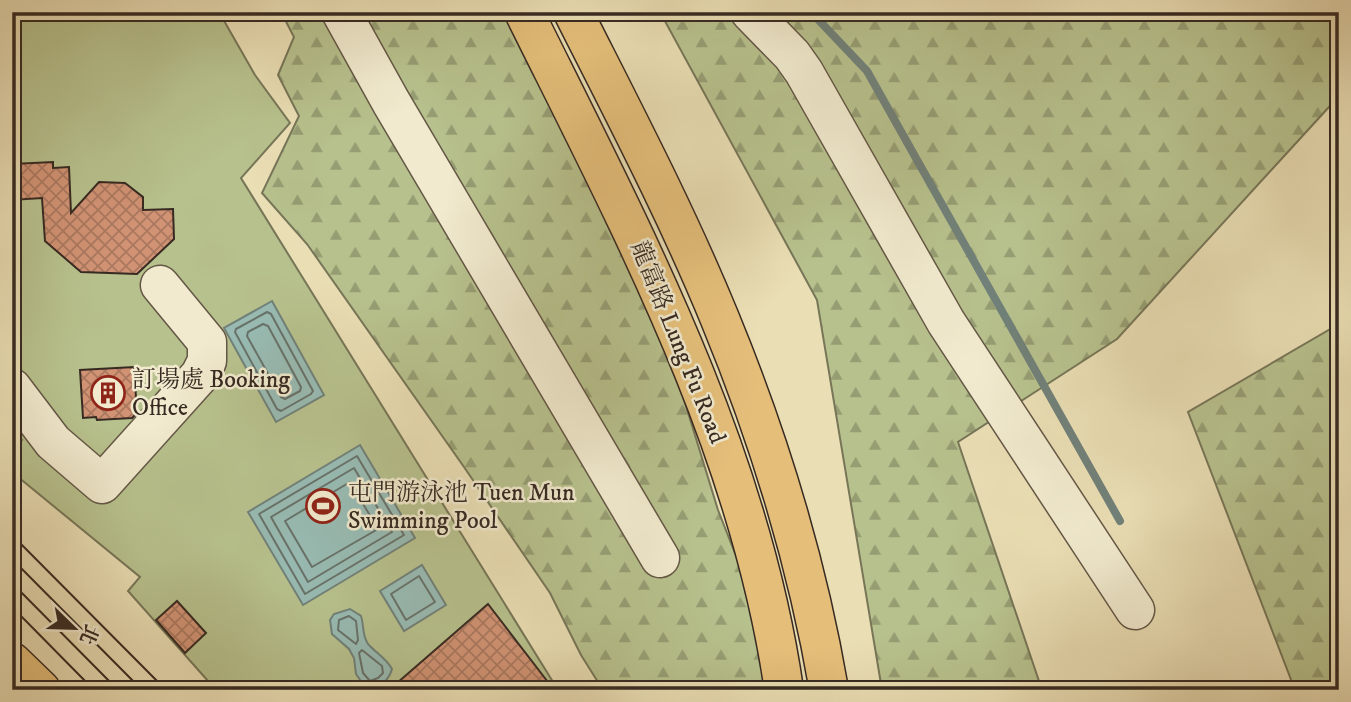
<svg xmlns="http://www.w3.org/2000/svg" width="1351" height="702" font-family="'IM FELL DW Pica','Noto Serif TC',serif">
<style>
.forest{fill:url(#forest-firs);stroke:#777658;stroke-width:2}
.garden{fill:#b7c18d;stroke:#777658;stroke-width:2}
.water{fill:#98bbb3;stroke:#718179;stroke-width:2}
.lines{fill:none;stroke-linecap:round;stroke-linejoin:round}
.shore{stroke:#68726a;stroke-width:2}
.stream{stroke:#718179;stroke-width:8}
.building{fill:url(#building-cross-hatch);stroke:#372a22;stroke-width:2}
.minor-casing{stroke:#645746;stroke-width:41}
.major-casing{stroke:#372a22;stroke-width:41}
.minor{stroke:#f1eace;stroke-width:38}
.major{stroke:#e5bf7a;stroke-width:38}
.tram{stroke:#372a22;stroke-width:2}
.labels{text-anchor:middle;stroke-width:5;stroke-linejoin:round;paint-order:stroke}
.street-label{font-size:24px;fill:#372a22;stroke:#f1eace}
.poi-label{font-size:24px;fill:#372a22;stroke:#f1eace;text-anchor:start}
</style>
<defs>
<pattern id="forest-firs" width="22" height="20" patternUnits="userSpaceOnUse" patternTransform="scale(1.75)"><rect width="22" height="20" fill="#b7c18d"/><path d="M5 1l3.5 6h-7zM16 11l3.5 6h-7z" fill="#969d73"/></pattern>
<pattern id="building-cross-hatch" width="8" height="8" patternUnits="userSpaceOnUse" patternTransform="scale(1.75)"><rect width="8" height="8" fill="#d19374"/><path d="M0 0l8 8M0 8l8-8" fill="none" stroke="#aa785f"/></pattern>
</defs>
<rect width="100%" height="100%" fill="#eadeb4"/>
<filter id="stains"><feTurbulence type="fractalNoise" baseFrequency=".00286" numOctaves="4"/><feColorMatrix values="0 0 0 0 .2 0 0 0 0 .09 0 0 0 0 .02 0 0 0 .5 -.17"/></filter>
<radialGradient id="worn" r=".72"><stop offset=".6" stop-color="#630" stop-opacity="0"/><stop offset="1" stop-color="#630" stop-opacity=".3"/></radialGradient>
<g class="forest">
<polygon points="281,12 514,12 678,380 718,510 769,640 774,690 603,690 581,655 550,593 464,467 307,244 262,193 299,116 278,75 294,37"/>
<polygon points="660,12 1339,12 1339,96 1117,339 958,442 1042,690 882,690 817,300"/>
<polygon points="1339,324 1339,690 1295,690 1188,412"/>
</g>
<polygon class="garden" points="12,12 219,12 255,75 290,123 241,178 558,690 216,690 128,591 140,577 12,472 12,452 22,440 12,433"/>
<g class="water">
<polygon points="272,301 324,395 276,422 224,328"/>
<polygon points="360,445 415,538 303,605 248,512"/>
<polygon points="422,565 446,605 404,631 380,591"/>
<path d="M350,609L361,616C364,625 362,635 368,644C376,653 386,658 392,669C388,683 379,688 365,687L356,674L354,658L349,649L332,634L330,620L334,614Z"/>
</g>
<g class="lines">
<g class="shore">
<polygon points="267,312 271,314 313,391 311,394 281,411 277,409 235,332 236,329"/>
<polygon points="263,324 268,326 301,387 300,391 285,399 281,397 247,336 248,332"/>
<polygon points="357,456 404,535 305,594 259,514"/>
<polygon points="354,468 392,532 308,582 271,517"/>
<polygon points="350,482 378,529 312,567 285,521"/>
<polygon points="419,576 435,602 406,620 391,594"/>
<polygon points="349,616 356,621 358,640 356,644 338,630 339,620"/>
<polygon points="362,650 382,666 383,673 378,678 370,681 363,673 359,653"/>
</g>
<polyline class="stream" points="811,12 867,71 1120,521"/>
</g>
<g class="building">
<polygon points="53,162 53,168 69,167 71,213 99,182 125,183 143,197 143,210 173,209 174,239 137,274 81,272 45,241 42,198 12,200 12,164"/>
<polygon points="134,367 137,413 132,418 97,420 96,417 83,418 80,370"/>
<polygon points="177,601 206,633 185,653 156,620"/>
<polygon points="488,604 554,690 389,690"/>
</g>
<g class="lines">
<g class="minor-casing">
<g id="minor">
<polyline points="341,12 391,102 660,558"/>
<polyline points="750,12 792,55 804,72 946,322 1135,610"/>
<polyline points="12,388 53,442 102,484 200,375 207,361 207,342 160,285"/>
</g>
</g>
<g class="major-casing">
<g id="major">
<path d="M524,12C632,230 749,447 784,690"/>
<path d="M573,12C624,113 677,214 720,319C769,438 807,562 829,690"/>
<polyline points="12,662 41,690"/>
</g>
</g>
<use href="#minor" class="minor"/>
<use href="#major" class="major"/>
<g class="tram">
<polyline points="12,535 166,690"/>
<polyline points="12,559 142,690"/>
<polyline points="12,583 118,690"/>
<polyline points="12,604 19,614 94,690"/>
</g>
</g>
<defs>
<g id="building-ring" transform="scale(1.75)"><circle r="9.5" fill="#f1eace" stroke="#8f2418" stroke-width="1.5"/><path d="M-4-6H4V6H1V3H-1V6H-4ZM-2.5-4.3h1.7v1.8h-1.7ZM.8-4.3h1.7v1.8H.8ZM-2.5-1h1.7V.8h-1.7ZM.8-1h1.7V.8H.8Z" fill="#8f2418"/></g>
<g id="stadium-ring" transform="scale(1.75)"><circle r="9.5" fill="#f1eace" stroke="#8f2418" stroke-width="1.5"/><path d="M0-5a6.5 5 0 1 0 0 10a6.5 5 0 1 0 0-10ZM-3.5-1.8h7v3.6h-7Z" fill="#8f2418"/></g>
</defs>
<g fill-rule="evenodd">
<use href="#building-ring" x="108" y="393"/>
<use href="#stadium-ring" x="323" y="506"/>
</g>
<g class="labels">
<g class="street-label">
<text transform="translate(679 342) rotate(68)" y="8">龍富路 Lung Fu Road</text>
</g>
<g class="poi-label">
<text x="132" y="387">訂場處 Booking<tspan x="132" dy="28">Office</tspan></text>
<text x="348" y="500">屯門游泳池 Tuen Mun<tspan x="348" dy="28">Swimming Pool</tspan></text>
</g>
</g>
<rect width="1351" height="702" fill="none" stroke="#eadeb4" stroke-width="42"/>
<rect x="14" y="14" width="1323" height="674" fill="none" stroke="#372a22" stroke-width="3.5"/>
<rect x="21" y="21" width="1309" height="660" fill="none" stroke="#372a22" stroke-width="2"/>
<g transform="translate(74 628) rotate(113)" stroke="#f1eace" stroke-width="5" paint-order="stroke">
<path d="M0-5L12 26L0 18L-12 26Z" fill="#372a22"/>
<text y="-10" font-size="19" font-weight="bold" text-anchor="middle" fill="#372a22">北</text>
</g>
<rect width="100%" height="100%" filter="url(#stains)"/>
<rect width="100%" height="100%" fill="url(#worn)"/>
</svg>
